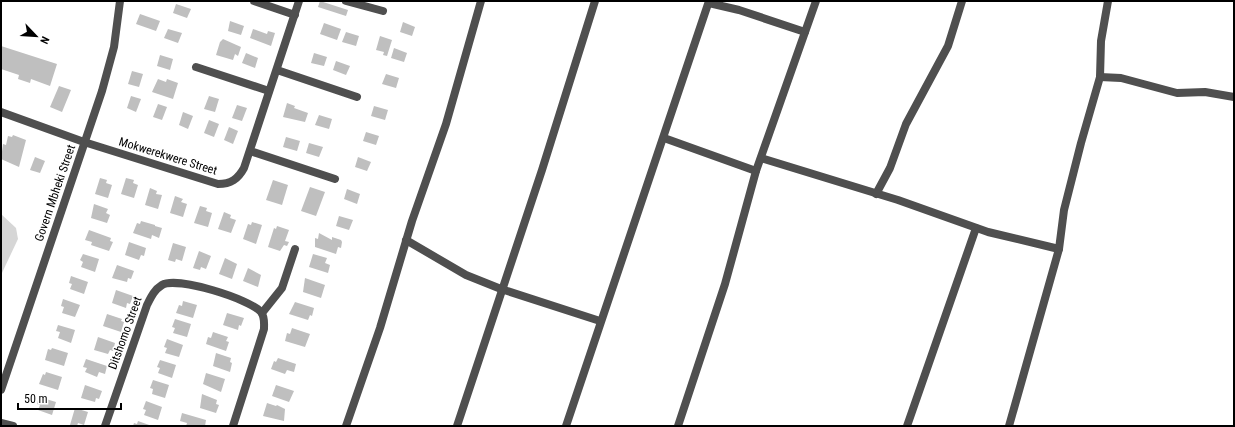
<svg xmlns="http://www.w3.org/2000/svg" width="1235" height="427" font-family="'Roboto Condensed',sans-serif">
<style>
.green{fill:#d6d6d6}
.building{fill:#bfbfbf}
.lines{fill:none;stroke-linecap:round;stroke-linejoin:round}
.minor{stroke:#4f4f4f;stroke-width:8}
.tertiary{stroke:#4f4f4f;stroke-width:8}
.labels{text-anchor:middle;stroke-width:3;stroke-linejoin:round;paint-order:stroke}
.street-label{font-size:12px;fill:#000;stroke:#fff}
</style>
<rect width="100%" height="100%" fill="#fff"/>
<polygon class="green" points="1,214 16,228 18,239 1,275"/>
<g class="building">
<polygon points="320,1 348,10 346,16 318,7"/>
<polygon points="176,4 191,9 187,18 173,13"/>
<polygon points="140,14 160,21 156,31 136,24"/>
<polygon points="230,21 244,26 241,35 228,31"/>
<polygon points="403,22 415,27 412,36 400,32"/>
<polygon points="324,23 341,29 337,40 320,34"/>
<polygon points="168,29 182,33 178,43 164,38"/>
<polygon points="253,29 267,34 268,31 275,33 271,46 250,38"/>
<polygon points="346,32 359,36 356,46 342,42"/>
<polygon points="380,36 392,40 387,56 383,55 384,52 376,50"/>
<polygon points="223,39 241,47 238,56 235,54 233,60 216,55 220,42"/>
<polygon points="1,46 57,64 50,86 31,79 30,83 18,79 19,75 1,69"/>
<polygon points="394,48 407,53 404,62 391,58"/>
<polygon points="246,53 258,58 255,68 242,63"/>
<polygon points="314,53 327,57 324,66 311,63"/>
<polygon points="160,55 173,59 170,70 157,66"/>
<polygon points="336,61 350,66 346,75 333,70"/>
<polygon points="132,71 143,74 139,87 128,84"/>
<polygon points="386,74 399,78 396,88 382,84"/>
<polygon points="158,79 166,82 167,79 178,83 173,99 152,92"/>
<polygon points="59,86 71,90 62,112 50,107"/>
<polygon points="131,96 141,99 136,112 127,108"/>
<polygon points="209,96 219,99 215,112 204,109"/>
<polygon points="287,103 295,106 294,108 308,113 305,122 283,117"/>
<polygon points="158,104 167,107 162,120 153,117"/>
<polygon points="237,105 247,108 242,121 232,118"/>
<polygon points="374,106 388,110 385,120 371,116"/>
<polygon points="183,112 193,116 188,129 179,125"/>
<polygon points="319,115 332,119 329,129 315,125"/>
<polygon points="209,120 219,124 214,137 204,133"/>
<polygon points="229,127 238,131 233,144 224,140"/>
<polygon points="366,132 379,136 376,145 363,141"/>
<polygon points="13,135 26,140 19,167 1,159 3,144 6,145 8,136 12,137"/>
<polygon points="286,137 300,141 297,151 283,147"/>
<polygon points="309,143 323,147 319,157 306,153"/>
<polygon points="35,157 45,161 40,173 30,170"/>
<polygon points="358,157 371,162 367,171 355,167"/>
<polygon points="100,178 107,180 106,183 112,185 108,198 95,194"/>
<polygon points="126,178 134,180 133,183 138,185 134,198 121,194"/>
<polygon points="273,180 288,185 282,205 266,200"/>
<polygon points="310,187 325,192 316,216 301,211"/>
<polygon points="150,188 157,191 156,194 162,195 158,209 145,205"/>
<polygon points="347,189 360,194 357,204 344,199"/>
<polygon points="175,196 183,199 181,202 187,204 183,217 170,213"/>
<polygon points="94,204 108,209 106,213 110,215 107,223 91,218"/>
<polygon points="200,206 207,208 206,211 212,213 208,227 194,223"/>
<polygon points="224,212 231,215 230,218 236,220 231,233 218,229"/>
<polygon points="339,216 353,220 349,230 336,226"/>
<polygon points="141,221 155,225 155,226 162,228 159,238 152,235 151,239 133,233 137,223 140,224"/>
<polygon points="252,222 262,225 256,244 243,239 248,224 251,225"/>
<polygon points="277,226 289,230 285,241 289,242 287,246 284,245 280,251 268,247 274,228 276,229"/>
<polygon points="89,230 111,238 110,241 113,242 109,251 91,245 92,242 85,240"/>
<polygon points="319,233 332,240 332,237 341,240 342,242 341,248 338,247 336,254 315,247 315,238 318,239"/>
<polygon points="129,242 146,248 144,256 141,255 139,260 125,255"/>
<polygon points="173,243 186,247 182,261 176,259 175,262 168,260"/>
<polygon points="199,251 211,256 206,269 201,267 200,270 193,268"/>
<polygon points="83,254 99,259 95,272 81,267 83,262 80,260"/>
<polygon points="313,254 327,258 325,263 330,265 328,273 309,267"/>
<polygon points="225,258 237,264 232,279 219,274"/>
<polygon points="117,265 134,271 131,279 128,278 127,282 112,278"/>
<polygon points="248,268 261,275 258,287 243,281"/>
<polygon points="71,276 88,282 84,294 70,289 72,284 69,283"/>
<polygon points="305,278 325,285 321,298 303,292"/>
<polygon points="116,290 133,296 130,304 127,303 126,308 112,303"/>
<polygon points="63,299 80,305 75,317 62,313 64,307 61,306"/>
<polygon points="183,301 197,305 193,318 176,313 179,305 182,306"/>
<polygon points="295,302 314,308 312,316 310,315 308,320 289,314"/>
<polygon points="227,313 244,318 241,326 239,325 238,330 223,325"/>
<polygon points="107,314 122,319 121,321 124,322 121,332 103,326"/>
<polygon points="175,319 191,324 187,337 173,333 175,328 172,327"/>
<polygon points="58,325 75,330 71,343 58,338 60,332 56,331"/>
<polygon points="292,328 310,334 305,347 285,341 287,333 290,334"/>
<polygon points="213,332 228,337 226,341 229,342 226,351 206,344 208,337 211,338"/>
<polygon points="98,337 115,343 113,351 110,350 108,354 94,350"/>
<polygon points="167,339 183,345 179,357 165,353 167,348 164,347"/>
<polygon points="52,348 68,353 64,366 45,360 48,349 51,350"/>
<polygon points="216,353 231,358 230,362 232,363 230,372 213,366"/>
<polygon points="278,358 296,364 294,372 287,370 285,374 271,369 274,361 276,362"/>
<polygon points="86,359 107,366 105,374 99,372 97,377 85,372 87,368 83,367"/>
<polygon points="160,360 176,365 172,378 158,373 160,368 157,367"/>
<polygon points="46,372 62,377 58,390 39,384 43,374 45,375"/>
<polygon points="206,373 225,379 221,392 203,384"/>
<polygon points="153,380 169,385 165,398 152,394 153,389 150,388"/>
<polygon points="85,385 102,391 99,399 96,398 95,402 81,398"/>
<polygon points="276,385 294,391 289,402 272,396"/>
<polygon points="202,394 217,400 216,404 219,405 216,413 200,408"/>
<polygon points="39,397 56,402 52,415 38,410 40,405 37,404"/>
<polygon points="146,401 162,407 158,420 144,415 146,410 143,409"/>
<polygon points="267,403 276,406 277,405 285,409 284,421 263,416"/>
<polygon points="75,408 88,412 84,425 78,423 77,426 70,425"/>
<polygon points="182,413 206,420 205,426 186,426 187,423 180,421"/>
<polygon points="138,421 152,426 133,426 134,423 137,424"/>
</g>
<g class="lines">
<g class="minor">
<polyline points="254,1 295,15"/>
<polyline points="346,1 383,11"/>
<polyline points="709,3 739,10 805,32"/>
<polyline points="196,67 269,91"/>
<polyline points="277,70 357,97"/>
<polyline points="1100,77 1121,78 1177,93 1205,92 1234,97"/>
<path d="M1,112L84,142L218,184C231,184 238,179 244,168L299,1"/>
<polyline points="664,138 756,171"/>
<polyline points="250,151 335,179"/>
<polyline points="761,158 898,200 988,232 1059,249"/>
<polyline points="876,194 890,168 906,124 948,46 962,1"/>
<polyline points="406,240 466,275 501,289 600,321"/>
<polyline points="262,313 282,288 295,249"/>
<polyline points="1,423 13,426"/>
<path d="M105,426L147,305C151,297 154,290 162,285C177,276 250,299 261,312C265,317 264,323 264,329L233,426"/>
<polyline points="346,426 380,328 412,221 446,124 481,1"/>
<polyline points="457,426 542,170 595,1"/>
<polyline points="566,426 709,1"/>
<polyline points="678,426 725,284 756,171 816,1"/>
<polyline points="907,426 976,228"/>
<polyline points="1009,426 1059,249 1064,210 1081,143 1100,77 1101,41 1108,1"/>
</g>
<polyline class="tertiary" points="1,390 102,91 114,47 120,1"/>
</g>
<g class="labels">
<g class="street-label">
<text transform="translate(168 156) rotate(17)" y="4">Mokwerekwere Street</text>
<text transform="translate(55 193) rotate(-71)" y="4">Govern Mbheki Street</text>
<text transform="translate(125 333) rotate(-70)" y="4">Ditshomo Street</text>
</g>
</g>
<rect width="1235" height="427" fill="none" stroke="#000000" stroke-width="4"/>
<g transform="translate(36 36) rotate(115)" stroke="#ffffff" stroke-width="3" paint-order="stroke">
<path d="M0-3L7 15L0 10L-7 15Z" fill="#000000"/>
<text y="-6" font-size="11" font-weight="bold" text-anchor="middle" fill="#000000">N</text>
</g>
<path d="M18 403v6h103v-6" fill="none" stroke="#000000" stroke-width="2"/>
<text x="24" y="403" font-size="12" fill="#000000" stroke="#ffffff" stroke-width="3" paint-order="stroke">50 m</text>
</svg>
